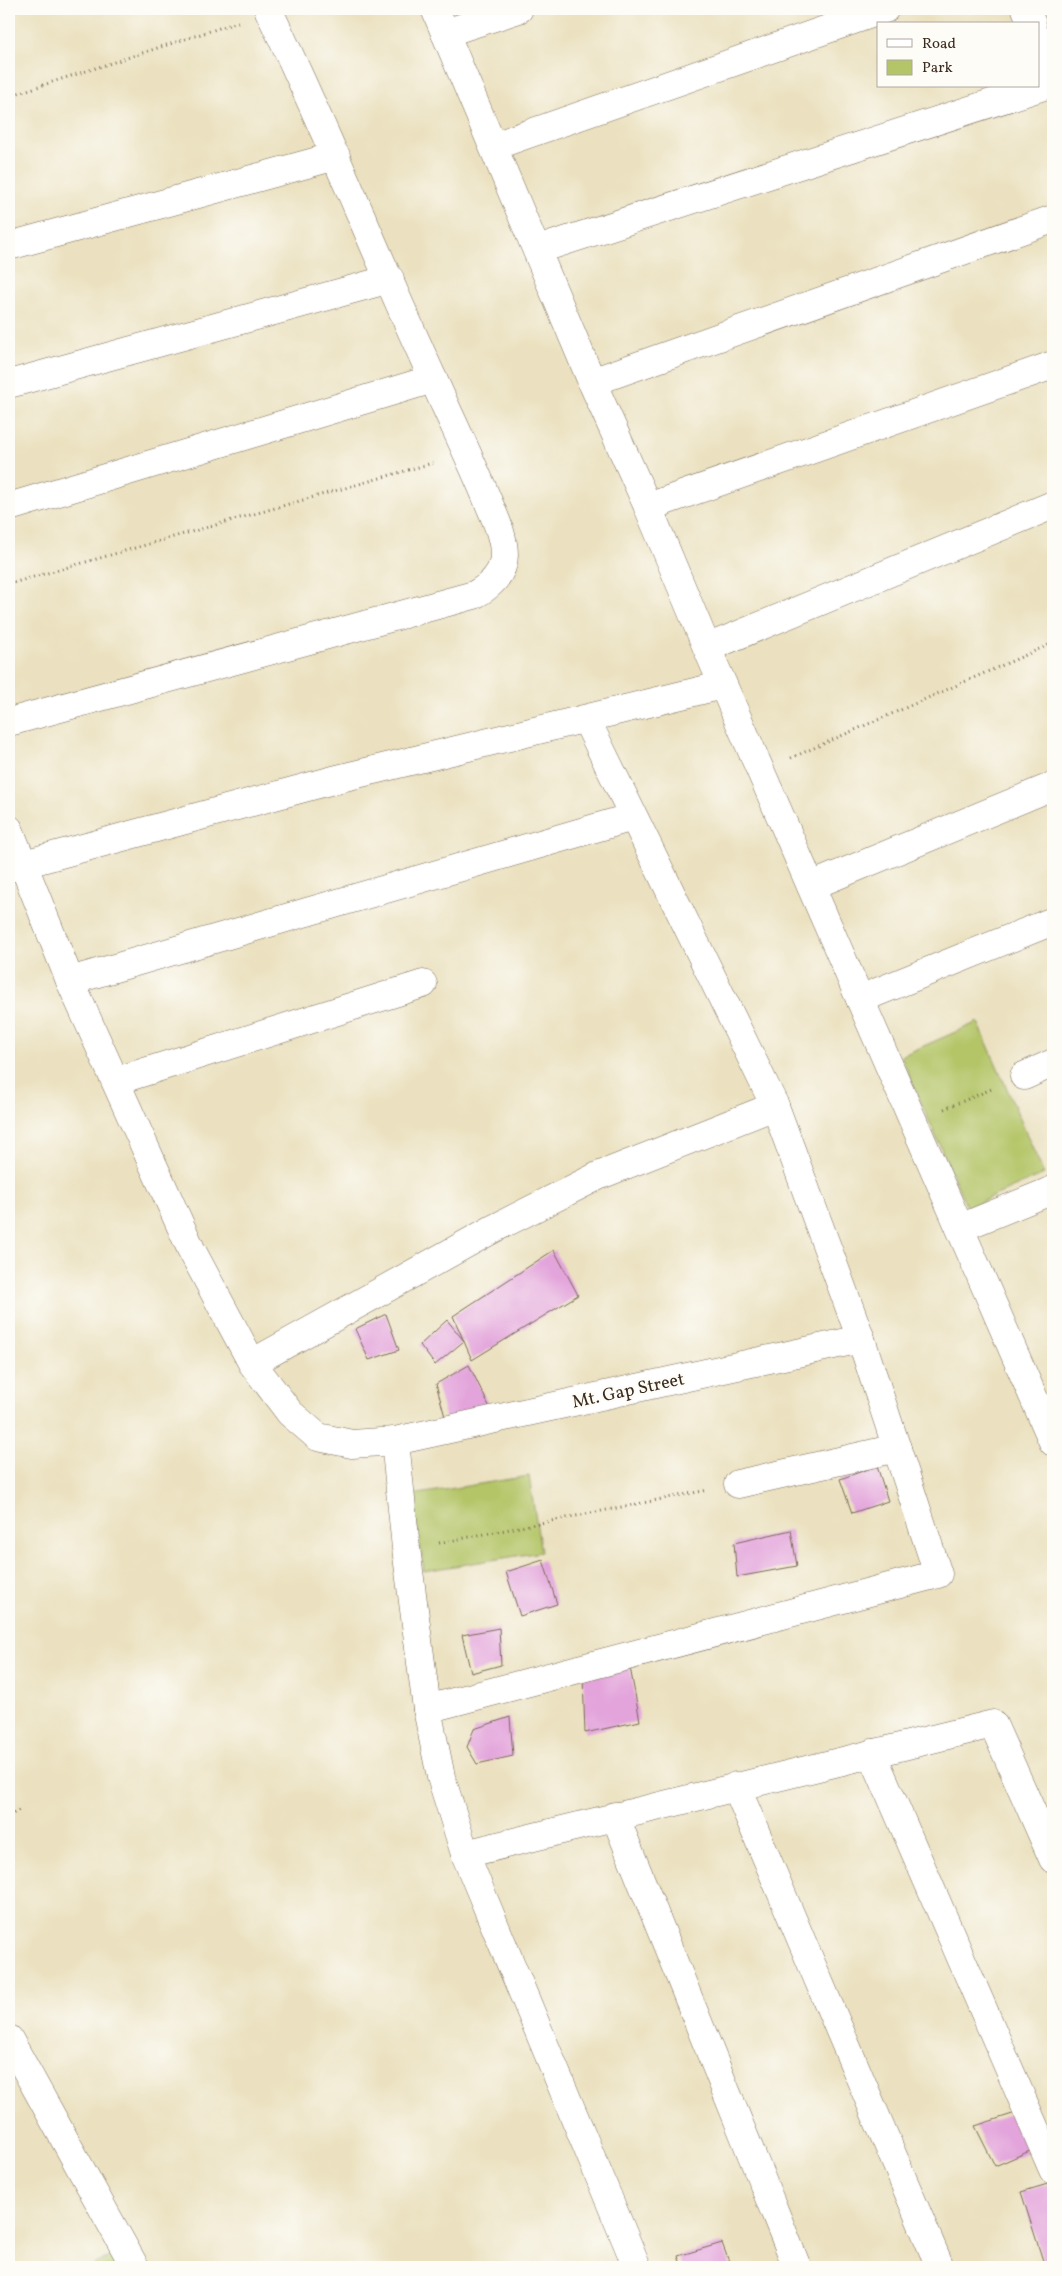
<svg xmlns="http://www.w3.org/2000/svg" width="1062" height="2276" font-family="Vollkorn,serif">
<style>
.green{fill:#b4c568;stroke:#787843}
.building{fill:#e3a4db}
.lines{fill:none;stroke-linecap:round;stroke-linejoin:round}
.minor-casing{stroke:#796a57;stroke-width:29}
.path{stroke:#796a57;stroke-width:3;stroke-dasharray:1 4;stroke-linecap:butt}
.minor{stroke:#fff;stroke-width:28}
.labels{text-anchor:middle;stroke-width:4.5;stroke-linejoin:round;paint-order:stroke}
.street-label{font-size:18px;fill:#3b2a1e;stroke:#fdfcf7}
</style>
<rect width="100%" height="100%" fill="#fdfcf7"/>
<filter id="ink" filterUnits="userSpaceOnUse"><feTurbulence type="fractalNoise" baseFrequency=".02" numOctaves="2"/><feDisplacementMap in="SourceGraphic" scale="10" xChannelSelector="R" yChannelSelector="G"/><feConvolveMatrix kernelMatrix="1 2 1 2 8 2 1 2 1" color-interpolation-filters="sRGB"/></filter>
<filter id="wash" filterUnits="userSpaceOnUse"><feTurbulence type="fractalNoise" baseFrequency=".0096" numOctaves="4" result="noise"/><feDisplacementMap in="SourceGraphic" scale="20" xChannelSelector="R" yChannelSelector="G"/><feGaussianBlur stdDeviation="1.12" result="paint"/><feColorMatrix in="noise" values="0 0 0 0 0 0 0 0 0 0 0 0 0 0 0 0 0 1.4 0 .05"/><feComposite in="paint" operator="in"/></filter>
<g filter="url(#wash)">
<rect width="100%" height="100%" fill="#ebe1c0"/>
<g class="green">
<polygon points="978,1022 1044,1174 967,1208 901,1056"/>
<polygon points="529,1476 541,1552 424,1571 412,1495"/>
<polygon points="115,2254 121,2267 89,2267"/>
</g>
<g id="blocks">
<g class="building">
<polygon points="554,1250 578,1295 472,1360 453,1316"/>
<polygon points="386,1314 399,1350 369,1360 355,1329"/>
<polygon points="447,1320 464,1341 435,1365 420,1345"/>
<polygon points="469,1365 490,1408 447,1424 436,1384"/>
<polygon points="877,1466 888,1501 852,1513 840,1479"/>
<polygon points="791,1530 797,1566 737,1577 734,1543"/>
<polygon points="543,1560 557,1604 520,1616 506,1572"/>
<polygon points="499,1628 501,1665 471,1673 462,1635"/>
<polygon points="630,1667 640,1721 585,1733 583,1677"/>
<polygon points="510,1717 513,1756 477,1764 467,1747 474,1729"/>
<polygon points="1025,2110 1039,2147 995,2166 975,2126"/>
<polygon points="1051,2183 1053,2188 1053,2265 1045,2267 1021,2192"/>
<polygon points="722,2243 731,2267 682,2267 678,2256"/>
</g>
</g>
</g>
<g filter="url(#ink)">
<use href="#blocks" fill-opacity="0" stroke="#796a57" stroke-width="1"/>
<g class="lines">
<g class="minor-casing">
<g id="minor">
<polyline points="435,9 592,382 648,507 707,648 1053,1442"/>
<polyline points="1026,9 1032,24"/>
<polyline points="445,33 519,9"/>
<polyline points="1038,39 1053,77"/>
<polyline points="494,146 885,9"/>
<polyline points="9,246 336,156"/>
<polyline points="537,250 1053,83"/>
<polyline points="592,382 1053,219"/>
<polyline points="9,384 390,279"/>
<polyline points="9,507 433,379"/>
<polyline points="648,507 1053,365"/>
<polyline points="707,648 1053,505"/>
<path d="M9,722L474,595C489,587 504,574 504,555C504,534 493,514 485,494C469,456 451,419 434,381C377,257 327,131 268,9"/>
<polyline points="9,829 70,981 191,1249 252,1363 290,1413 318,1437 352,1444 395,1441 861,1339"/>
<polyline points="9,868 337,779 723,685"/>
<polyline points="811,886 1053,786"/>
<polyline points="70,981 633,817"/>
<polyline points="860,999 1053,921"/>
<polyline points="1024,1076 1053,1063"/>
<polyline points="116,1081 423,984"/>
<polyline points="960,1228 1053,1190"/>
<polyline points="252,1363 493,1229 598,1176 775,1106"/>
<polyline points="395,1441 406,1548 427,1709 441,1777 465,1854 637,2267"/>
<polyline points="738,1484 897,1448"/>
<polyline points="427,1709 938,1574 861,1339 775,1106 586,719"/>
<polyline points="872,1753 1053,2170"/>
<polyline points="736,1786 940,2267"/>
<polyline points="615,1816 797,2267"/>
<polyline points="465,1854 993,1724 1053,1859"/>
<polyline points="9,2039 135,2267"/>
</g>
</g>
<g class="path">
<polyline points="9,96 238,22"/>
<polyline points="9,584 436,462"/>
<polyline points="791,758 1053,643"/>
<polyline points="944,1109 994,1088"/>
<polyline points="439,1543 708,1490"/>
<polyline points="9,1816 19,1810"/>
</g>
<use href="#minor" class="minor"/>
</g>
</g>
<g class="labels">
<g class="street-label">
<text transform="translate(628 1390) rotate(-12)" y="6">Mt. Gap Street</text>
</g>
</g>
<rect width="1062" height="2276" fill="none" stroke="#fdfcf7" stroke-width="30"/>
<rect x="877" y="22" width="162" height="65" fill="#fdfcf7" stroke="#afa8a0"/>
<rect x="887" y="39" width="25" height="8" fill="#ffffff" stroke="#afa8a0"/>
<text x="922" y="48" font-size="15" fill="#3b2a1e">Road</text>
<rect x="887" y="60" width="25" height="15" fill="#b4c568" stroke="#afa8a0"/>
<text x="922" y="72" font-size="15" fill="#3b2a1e">Park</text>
</svg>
